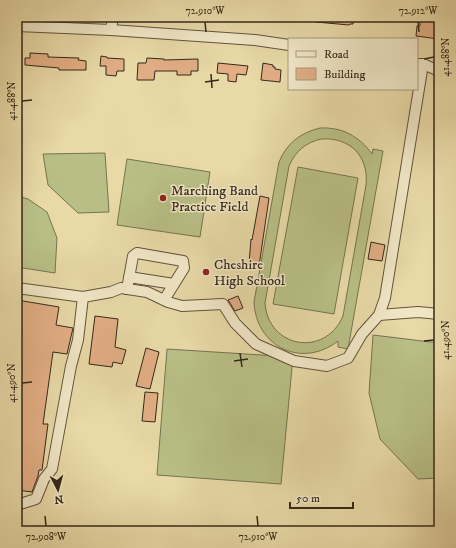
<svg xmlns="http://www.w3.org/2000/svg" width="456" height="548" font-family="'IM FELL DW Pica',serif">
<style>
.grass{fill:#b8bf86;stroke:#76744f;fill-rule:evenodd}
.building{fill:#e2ae85;stroke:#352818}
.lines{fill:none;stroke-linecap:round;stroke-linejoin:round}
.minor-casing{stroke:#62543c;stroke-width:12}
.minor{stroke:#f0e6c6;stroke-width:10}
.ticks{fill:none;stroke:#352818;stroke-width:1.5}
.poi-dot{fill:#8f2418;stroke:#f0e6c6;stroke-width:1.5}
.labels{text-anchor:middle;stroke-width:3;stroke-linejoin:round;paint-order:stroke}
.poi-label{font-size:14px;fill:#352818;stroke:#f0e6c6;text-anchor:start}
.neatline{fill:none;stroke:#352818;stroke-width:1.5}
.ticks-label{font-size:10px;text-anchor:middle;fill:#352818}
</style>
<rect width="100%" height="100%" fill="#e8d9a7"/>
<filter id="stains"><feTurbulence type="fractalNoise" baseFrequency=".005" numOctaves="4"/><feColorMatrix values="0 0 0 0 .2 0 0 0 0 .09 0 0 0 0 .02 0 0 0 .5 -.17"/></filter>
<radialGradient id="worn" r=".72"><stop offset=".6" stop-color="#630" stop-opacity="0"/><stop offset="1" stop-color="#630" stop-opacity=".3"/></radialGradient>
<g class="grass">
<path d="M320,128C342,127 359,136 372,154L373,149L383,151L348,349L338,347V341C302,369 256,347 254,302L279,162C287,143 300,133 320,128ZM321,139C350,137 369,156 366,185L343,316C325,358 268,348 265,303L289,166C296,151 305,143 321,139Z"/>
<polygon points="105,153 109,212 78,213 48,185 43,154"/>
<polygon points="127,159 210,172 200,237 117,225"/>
<polygon points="298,167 358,178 334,314 273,304"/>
<polygon points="17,196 28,199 47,212 57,238 55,273 17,267"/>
<polygon points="373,335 439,343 439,478 418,479 380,439 369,393"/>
<polygon points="167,349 293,357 281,484 157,475"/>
</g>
<g class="building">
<polygon points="316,17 354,17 353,24 350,24 349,25 316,22"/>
<polygon points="420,20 436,22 436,29 439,29 439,39 416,36 417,26 420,26"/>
<polygon points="30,53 48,54 48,57 79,58 78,60 86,61 86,70 59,70 59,68 25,65 25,58 30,58"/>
<polygon points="101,56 107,57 107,58 124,59 124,71 117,71 116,76 106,75 106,66 100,66"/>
<polygon points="147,58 164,59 164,60 198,59 198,71 191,71 191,75 177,75 177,71 155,71 154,80 137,80 138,63 146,63"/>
<polygon points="218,63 248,66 246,75 237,74 236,82 228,81 228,74 217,73"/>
<polygon points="263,63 273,65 273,67 275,67 275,69 281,70 280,82 261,80"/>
<polygon points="260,196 269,198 259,266 249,264 251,239 252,240"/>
<polygon points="371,242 385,245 382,261 368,259"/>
<polygon points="238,296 243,308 235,311 228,300"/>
<polygon points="17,300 59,307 56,325 73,328 67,354 53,352 43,424 48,424 42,470 39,470 38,476 32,492 17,490"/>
<polygon points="95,316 118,319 115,347 126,350 122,364 113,362 112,367 89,364"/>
<polygon points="146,348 159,352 150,389 136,386"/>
<polygon points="145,392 158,393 155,422 142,421"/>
</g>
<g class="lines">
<g class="minor-casing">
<g id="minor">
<polyline points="17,26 111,30 255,40 289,45"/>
<polyline points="111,30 113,17"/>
<polyline points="417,64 423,64 439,71"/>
<polyline points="129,277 174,284"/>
<polyline points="17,288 83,297 111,292 121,288 147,292 168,302 182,306 223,304 235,323 256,344 294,361 327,366 348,358 362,334 379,315 385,298 423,64"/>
<polyline points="127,289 133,256 137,253 183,261 184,268 164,300"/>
<polyline points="379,315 418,312 439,314"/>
<polyline points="17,505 36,499 44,479 52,469 71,366 78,340 83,297"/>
</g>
</g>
<use href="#minor" class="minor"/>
</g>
<path class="ticks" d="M205,22L206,32M418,22L419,32M424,59L434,57M211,74L212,88M205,82L219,80M22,101L32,100M424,341L434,340M240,353L242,367M234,361L248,359M22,383L32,382M45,516L46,526M257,516L258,526"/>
<g class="poi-dot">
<circle cx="163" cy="198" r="4"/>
<circle cx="206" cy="272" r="4"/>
</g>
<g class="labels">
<g class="poi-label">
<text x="171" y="195">Marching Band<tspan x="171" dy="16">Practice Field</tspan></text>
<text x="214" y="269">Cheshire<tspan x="214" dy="16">High School</tspan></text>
</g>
</g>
<rect width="456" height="548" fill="none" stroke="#e8d9a7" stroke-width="44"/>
<rect x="288" y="38" width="130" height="52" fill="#f0e6c6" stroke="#a59a80"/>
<rect x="296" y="51" width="20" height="6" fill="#f0e6c6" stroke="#a59a80"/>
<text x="324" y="58" font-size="12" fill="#352818">Road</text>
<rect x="296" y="68" width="20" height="12" fill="#e2ae85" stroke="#a59a80"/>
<text x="324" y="78" font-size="12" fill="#352818">Building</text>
<g transform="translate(58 490) rotate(174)" stroke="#f0e6c6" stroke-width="3" paint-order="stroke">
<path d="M0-3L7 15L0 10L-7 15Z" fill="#352818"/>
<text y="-6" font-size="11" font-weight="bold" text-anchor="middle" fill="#352818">N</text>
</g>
<path d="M290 502v6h63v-6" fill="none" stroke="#352818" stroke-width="2"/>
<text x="296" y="502" font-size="12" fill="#352818" stroke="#f0e6c6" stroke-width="3" paint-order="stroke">50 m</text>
<rect x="22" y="22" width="412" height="504" class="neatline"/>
<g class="ticks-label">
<text x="205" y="14">72.910°W</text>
<text x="418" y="14">72.912°W</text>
<text transform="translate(445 57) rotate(-90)" y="4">41.488°N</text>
<text transform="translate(11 101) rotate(-90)" y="4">41.488°N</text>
<text transform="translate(445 340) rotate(-90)" y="4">41.490°N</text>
<text transform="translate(11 383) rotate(-90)" y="4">41.490°N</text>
<text x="46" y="540">72.908°W</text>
<text x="258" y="540">72.910°W</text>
</g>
<rect width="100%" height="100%" filter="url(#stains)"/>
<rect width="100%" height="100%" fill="url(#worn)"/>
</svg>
